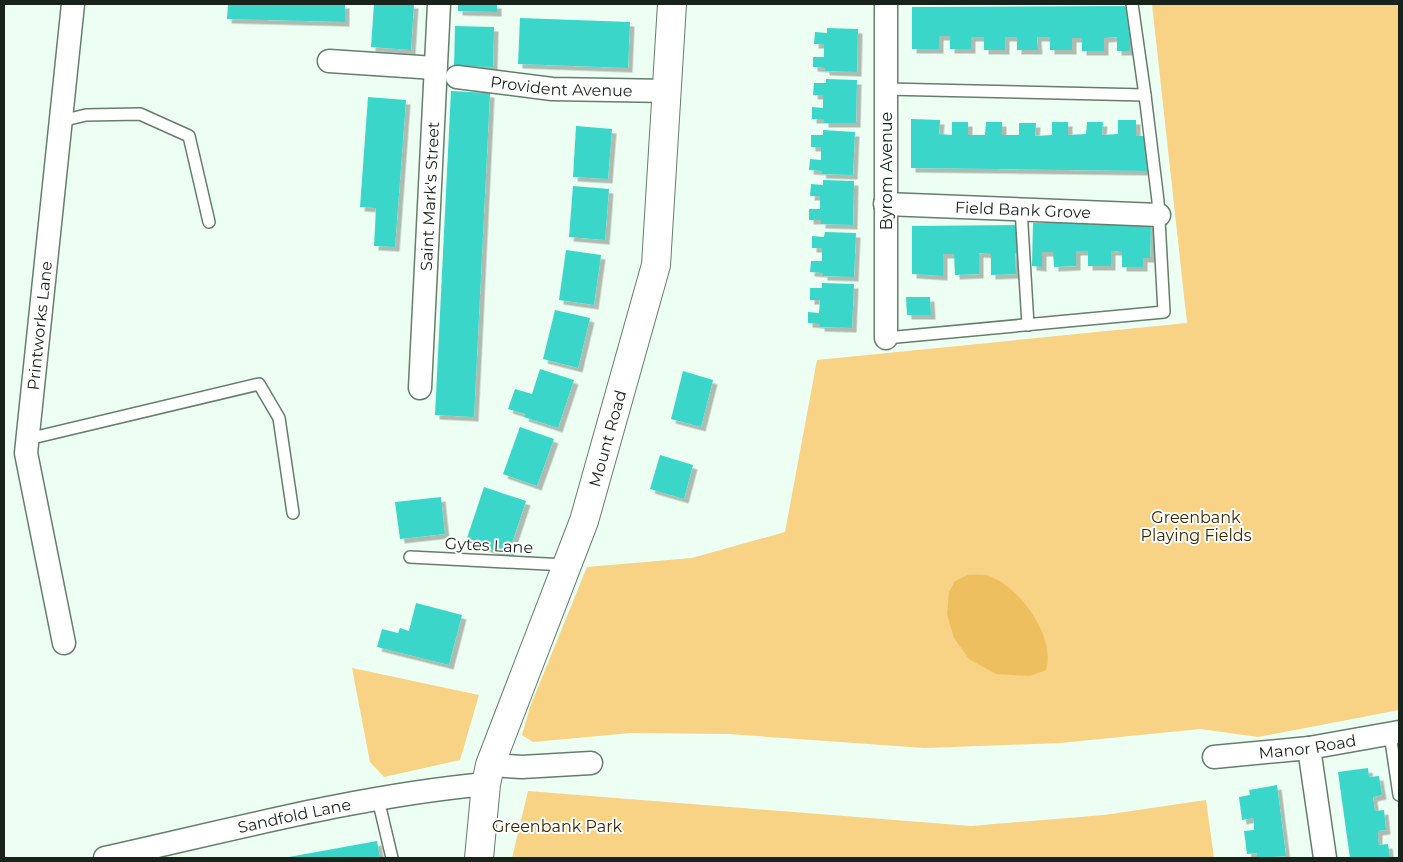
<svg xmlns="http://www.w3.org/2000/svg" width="1403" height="862" font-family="Montserrat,sans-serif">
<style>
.green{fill:#f8d285}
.forest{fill:#edbf5e}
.building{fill:#3bd6ca;filter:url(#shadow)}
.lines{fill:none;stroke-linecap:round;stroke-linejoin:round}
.lane-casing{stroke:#647e6b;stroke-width:14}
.street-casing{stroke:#647e6b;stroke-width:25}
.secondary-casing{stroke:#647e6b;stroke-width:30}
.lane{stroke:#fff;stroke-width:11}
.street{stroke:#fff;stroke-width:22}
.secondary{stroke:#fff;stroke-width:28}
.labels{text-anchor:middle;stroke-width:4;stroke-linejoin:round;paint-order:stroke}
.street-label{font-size:16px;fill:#18231b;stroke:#fff}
.park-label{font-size:16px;fill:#392700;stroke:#fff}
</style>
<defs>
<filter id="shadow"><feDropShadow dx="4.5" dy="4.5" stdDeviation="0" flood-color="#0004"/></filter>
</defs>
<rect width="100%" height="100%" fill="#edfff2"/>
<g class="green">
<polygon points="1152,4 1399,4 1399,710 1258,737 1200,729 1060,743 925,748 728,734 631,733 533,742 522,735 530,707 587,567 692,558 785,532 817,360 1187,323"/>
<polygon points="352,668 479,695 460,760 384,777 370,762"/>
<polygon points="528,791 971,826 1104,815 1206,800 1214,858 512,858"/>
</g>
<path class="forest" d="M968,575C975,575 985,574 991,577C1021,588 1056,638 1046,670L1030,676L996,674L969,659L954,638L947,614L949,592L955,581Z"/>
<g class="building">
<polygon points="228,4 345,4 345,22 227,19"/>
<polygon points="374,4 414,4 411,50 371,47"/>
<polygon points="458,4 497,4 497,12 458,11"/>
<polygon points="1130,6 1130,51 1117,51 1117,37 1104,38 1104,51 1082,51 1082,38 1072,38 1072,50 1050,50 1050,37 1037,37 1038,50 1017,50 1017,37 1005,37 1005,50 984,50 984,37 971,37 971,49 950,49 950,36 939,36 939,49 912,49 912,7"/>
<polygon points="520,18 630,22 628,68 518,64"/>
<polygon points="455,26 494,27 493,67 454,66"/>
<polygon points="827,28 858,29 857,72 825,71 825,68 813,67 813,57 824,57 824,44 814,44 815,32 827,33"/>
<polygon points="826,79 857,80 856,123 824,123 824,119 812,119 812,107 823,108 823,95 813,95 814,83 826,83"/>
<polygon points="451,91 490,93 474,417 435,415"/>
<polygon points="368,97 406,100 395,247 374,246 376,208 360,207"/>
<polygon points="911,119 940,120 939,134 952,135 952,122 968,122 968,135 985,135 986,122 1002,122 1002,135 1019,135 1019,123 1036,123 1035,136 1052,135 1052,122 1068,122 1068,135 1086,134 1087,122 1103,122 1102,135 1118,134 1118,120 1136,120 1136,136 1147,136 1147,171 911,168"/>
<polygon points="576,126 612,129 608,179 573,177"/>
<polygon points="823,130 855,132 853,175 821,174 822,171 809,170 810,159 821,160 821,147 811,147 811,135 823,135"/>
<polygon points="823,180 854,181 853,225 821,224 821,220 809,220 809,209 820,209 820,196 810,196 811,184 823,185"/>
<polygon points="573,186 609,189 605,240 569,237"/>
<polygon points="1151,222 1150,258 1143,258 1143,267 1122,267 1122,252 1115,251 1111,251 1111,266 1088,266 1088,251 1076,251 1076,266 1054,267 1053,252 1042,252 1042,267 1032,266 1033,223"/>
<polygon points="1020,225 1020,253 1015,253 1016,274 991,275 991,254 979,253 979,274 955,275 954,254 943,254 943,276 912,274 912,226"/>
<polygon points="825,232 856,233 854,277 823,276 823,273 810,272 811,261 822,261 822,248 812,248 812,236 824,237"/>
<polygon points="566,250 601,255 594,305 559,300"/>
<polygon points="822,283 854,284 852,328 820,327 820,324 808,323 808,312 819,313 820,300 810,300 810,288 822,288"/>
<polygon points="906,297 930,297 931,315 907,315"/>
<polygon points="555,310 590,318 578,368 543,359"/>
<polygon points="540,369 574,380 558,428 524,417 525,414 508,409 515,389 532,394"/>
<polygon points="683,371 713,380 701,427 671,419"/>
<polygon points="520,427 554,439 537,486 503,474"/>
<polygon points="660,455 693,465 684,499 650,489"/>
<polygon points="484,487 526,501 508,555 466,541"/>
<polygon points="441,497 445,534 400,539 395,502"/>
<polygon points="416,603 462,615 449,665 377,647 382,629 398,633 400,628 409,631"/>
<polygon points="1368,768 1369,777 1379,776 1382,795 1373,797 1374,805 1375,811 1384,810 1386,830 1378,831 1378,839 1379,845 1388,844 1390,858 1350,858 1338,772"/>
<polygon points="1277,785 1286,856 1257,858 1257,853 1247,854 1244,831 1254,830 1254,822 1253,818 1242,820 1239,797 1250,795 1249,790"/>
<polygon points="377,841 380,858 290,858 289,857"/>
</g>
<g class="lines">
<g class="lane-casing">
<g id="lane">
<polyline points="886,89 1145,95 1132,4"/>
<polyline points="61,121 86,115 140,114 189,136 209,222"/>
<polyline points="1021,209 1028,325"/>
<polyline points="886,338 1164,312 1158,201 1145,95"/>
<polyline points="28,439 259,384 279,418 293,513"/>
<polyline points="410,557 566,565"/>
<polyline points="1390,734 1399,795"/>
<polyline points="378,799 392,858"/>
</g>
</g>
<g class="street-casing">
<g id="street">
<polyline points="329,61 435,68"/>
<path id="s1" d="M457,77L552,89L668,91"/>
<path id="s2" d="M885,204L1159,215"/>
<polyline points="886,338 886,4"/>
<path id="s3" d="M420,388L439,4"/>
<path id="s4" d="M64,643L26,453L73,4"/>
<polyline points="1309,748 1325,858"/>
<path id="s5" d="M1214,757L1309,748L1399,732"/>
<polyline points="490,765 522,767 591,763"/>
<path id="s6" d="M105,858C231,830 357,796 486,784"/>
</g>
</g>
<g class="secondary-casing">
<g id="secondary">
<path id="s7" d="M479,858L486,784L490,765L584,521L656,265L672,4"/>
</g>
</g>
<use href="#lane" class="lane"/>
<use href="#street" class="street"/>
<use href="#secondary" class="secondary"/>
</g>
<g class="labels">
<g class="street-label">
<text dy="6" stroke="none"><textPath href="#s1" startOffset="105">Provident Avenue</textPath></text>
<text transform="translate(886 171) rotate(-90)" y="6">Byrom Avenue</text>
<text dy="6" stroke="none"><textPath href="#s3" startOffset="192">Saint Mark's Street</textPath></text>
<text dy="6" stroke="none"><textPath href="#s2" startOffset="138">Field Bank Grove</textPath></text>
<text dy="6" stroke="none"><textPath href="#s4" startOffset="322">Printworks Lane</textPath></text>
<text dy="6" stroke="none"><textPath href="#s7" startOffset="441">Mount Road</textPath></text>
<text transform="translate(489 545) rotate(3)" y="6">Gytes Lane</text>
<text dy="6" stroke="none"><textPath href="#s5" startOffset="94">Manor Road</textPath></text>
<text dy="6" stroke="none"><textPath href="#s6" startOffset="194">Sandfold Lane</textPath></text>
</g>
<g class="park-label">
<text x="1196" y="523">Greenbank<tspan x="1196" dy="18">Playing Fields</tspan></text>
<text x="557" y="832">Greenbank Park</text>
</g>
</g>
<rect width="1403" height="862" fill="none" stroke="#18231b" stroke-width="10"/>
</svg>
